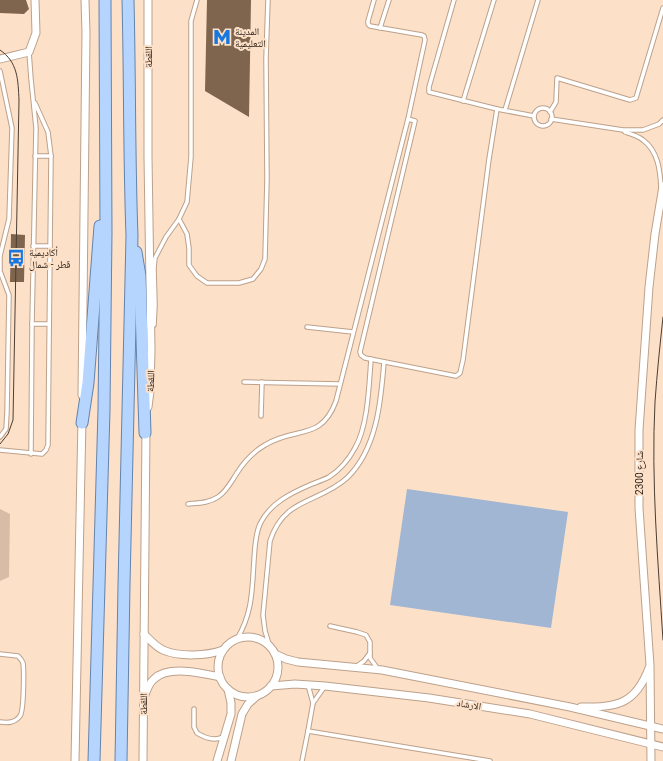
<svg xmlns="http://www.w3.org/2000/svg" width="663" height="761" font-family="Roboto,'Noto Naskh Arabic',sans-serif">
<style>
.green{fill:#d8bca5}
.water{fill:#a0b6d3}
.building{fill:#7f644e}
.lines{fill:none;stroke-linecap:round;stroke-linejoin:round}
.service-casing{stroke:#bca18b;stroke-width:5.5}
.minor-casing{stroke:#bca18b;stroke-width:9}
.primary-casing{stroke:#6483ac;stroke-width:13}
.service{stroke:#fff;stroke-width:3.5}
.minor{stroke:#fff;stroke-width:7}
.primary{stroke:#b6d5fe;stroke-width:11}
.tram{stroke:#4b3e33;stroke-width:1}
.labels{text-anchor:middle;stroke-width:4;stroke-linejoin:round;paint-order:stroke}
.poi-label{font-size:10px;fill:#281e15;stroke:#fde0c8;text-anchor:start}
.street-label{font-size:10px;fill:#281e15;stroke:#fde0c8}
</style>
<rect width="100%" height="100%" fill="#fde0c8"/>
<polygon class="green" points="0,509 10,514 9,577 0,581"/>
<polygon class="water" points="407,489 568,512 551,628 390,605"/>
<g class="building">
<polygon points="0,0 26,0 29,9 24,14 0,13"/>
<polygon points="207,0 251,0 249,117 205,91"/>
<polygon points="11,234 25,235 24,282 10,282"/>
</g>
<g class="lines">
<g class="service-casing">
<g id="service">
<polyline points="454,0 429,87 429,92 497,109 534,116"/>
<polyline points="380,28 389,0"/>
<polyline points="29,52 31,79 36,128 32,324 31,454"/>
<polyline points="0,71 12,128 9,219 0,256 0,271 9,295 7,412 6,429 0,437"/>
<polyline points="463,101 494,0"/>
<circle cx="543" cy="117" r="9"/>
<polyline points="505,110 538,0"/>
<polyline points="550,112 556,102 557,78 630,100 636,98 663,8"/>
<polyline points="408,119 415,121 360,352 361,355 365,358 456,376 460,373 463,360 489,159 497,109"/>
<polyline points="551,119 623,130 643,130 659,124 663,120"/>
<path d="M625,132C631,134 638,136 643,140C658,151 660,170 661,187"/>
<polyline points="35,156 51,156"/>
<polyline points="179,219 187,234 189,248 189,265 197,276 207,283 239,283 253,279 261,269 265,259 267,179 266,58 268,0"/>
<polyline points="33,246 50,246"/>
<polyline points="32,324 48,324"/>
<polyline points="154,325 155,305 154,268 155,258 166,237 179,219 187,202 191,157 191,21 197,0"/>
<polyline points="307,327 353,332"/>
<polyline points="244,382 340,384"/>
<polyline points="261,416 262,382"/>
<polyline points="0,450 42,454 46,450 48,445 51,156 48,132 35,103"/>
<path d="M188,504C198,503 209,503 218,497C227,491 231,482 237,473C244,462 253,452 265,445C295,426 321,442 336,401L408,119L425,40L424,36L422,35L370,26L368,24V21L374,0"/>
<polyline points="330,626 357,632 366,635 370,642 370,658 378,669"/>
<path d="M237,639C253,612 252,589 254,560C255,547 255,535 260,524C270,503 291,493 312,484C317,482 323,480 329,477C340,470 349,459 355,448C368,426 369,385 371,359"/>
<path d="M270,647L265,631L263,615L270,541C284,497 318,504 347,478C377,449 381,401 384,362"/>
<path d="M0,654L18,656C20,658 22,660 23,663C24,671 24,711 20,716C15,723 8,723 0,722"/>
<polyline points="357,666 364,661 370,653"/>
<polyline points="308,685 313,703"/>
<path d="M194,709V727L197,733C205,738 215,741 223,737"/>
<polyline points="308,731 313,703 325,686"/>
<polyline points="302,761 308,731 490,761"/>
</g>
</g>
<g class="minor-casing">
<g id="minor">
<polyline points="148,0 148,157 151,350 150,391 148,407"/>
<polyline points="0,59 29,52 36,33 35,0"/>
<polyline points="82,395 86,33 85,0"/>
<path d="M144,634C150,640 155,646 163,650C179,657 207,656 223,650"/>
<circle cx="248" cy="667" r="30"/>
<polyline points="275,654 286,659 298,662 382,670 570,707 663,729"/>
<polyline points="271,686 295,684 325,686 429,698 530,714 663,747"/>
<path d="M145,695C147,689 149,683 154,679C168,665 202,673 220,677"/>
<path d="M581,707C617,707 635,705 649,668"/>
<polyline points="75,761 82,419"/>
<polyline points="143,761 146,429"/>
<polyline points="217,761 231,714 231,703 228,689"/>
<polyline points="231,761 242,714 248,704 257,696"/>
<polyline points="651,761 650,665 639,508 639,430 649,287 655,234 663,186"/>
</g>
</g>
<g class="primary-casing">
<g id="primary">
<polyline points="136,252 140,276 145,433"/>
<polyline points="82,423 88,383 100,226"/>
<polyline points="94,761 104,410 106,232 105,0"/>
<path d="M121,761L124,585L132,236C129,157 130,79 128,0"/>
</g>
</g>
<use href="#service" class="service"/>
<use href="#minor" class="minor"/>
<use href="#primary" class="primary"/>
<g class="tram">
<path d="M0,50C18,62 18,80 19,100L13,420L8,434L0,444"/>
<path d="M663,317C660,345 657,373 655,402C651,481 658,561 663,640"/>
</g>
</g>
<defs>
<g id="metro-bare" transform="scale(1.38)"><path d="M-5.5 5V-5H-3L0 0L3-5H5.5V5H3V-.5L0 4L-3-.5V5Z" fill="#1977e0" stroke="#fde0c8" stroke-width="2.5" paint-order="stroke"/></g>
<g id="bus-bare" transform="scale(1.38)"><path d="M-5-6H5V4H4V6H2V4H-2V6H-4V4H-5ZM-3.5-4V0h7V-4ZM-3.5 1.2v1.5H-2V1.2ZM2 1.2v1.5H3.5V1.2Z" fill="#1977e0" stroke="#fde0c8" stroke-width="2.5" paint-order="stroke"/></g>
</defs>
<g fill-rule="evenodd">
<use href="#metro-bare" x="222" y="37"/>
<use href="#bus-bare" x="16" y="258"/>
</g>
<g class="labels">
<g class="poi-label">
<text x="235" y="35">المدينة<tspan x="235" dy="12">التعليمية</tspan></text>
<text x="29" y="256">أكاديمية<tspan x="29" dy="12">قطر - شمال</tspan></text>
</g>
<g class="street-label">
<text transform="translate(148 57) rotate(-90)" y="4">اللقطة</text>
<text transform="translate(150 381) rotate(-88)" y="4">اللقطة</text>
<text transform="translate(639 473) rotate(-90)" y="4">شارع 2300</text>
<text transform="translate(143 704) rotate(-90)" y="4">اللقطة</text>
<text transform="translate(469 704) rotate(9)" y="4">الارشاد</text>
</g>
</g>
</svg>
